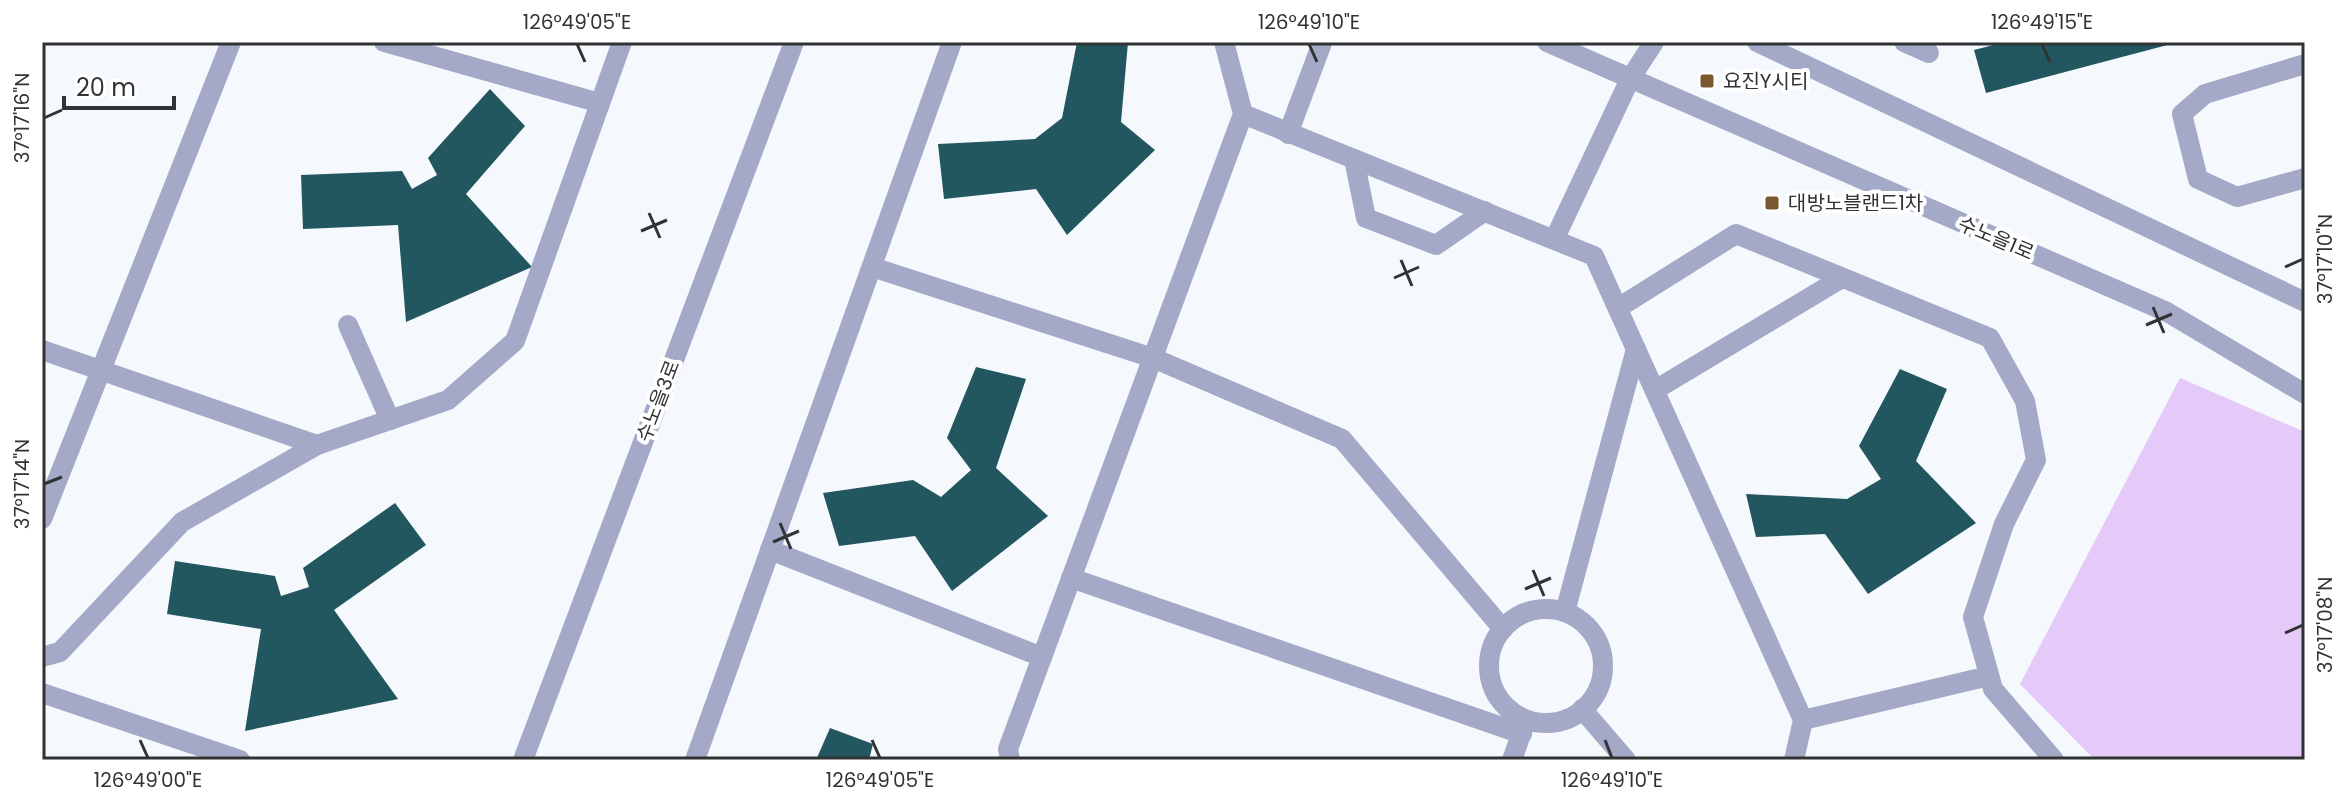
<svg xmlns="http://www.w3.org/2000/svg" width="2347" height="802" font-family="Poppins,'Noto Sans KR',sans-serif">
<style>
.green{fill:#e5c9f8}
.building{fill:#22575f}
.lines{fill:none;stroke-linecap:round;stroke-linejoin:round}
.minor{stroke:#a4a9c7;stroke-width:20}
.ticks{fill:none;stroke:#303233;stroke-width:3}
.poi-dot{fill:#7a5930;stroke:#fff;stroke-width:3}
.labels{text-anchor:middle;stroke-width:8;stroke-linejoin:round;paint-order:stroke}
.poi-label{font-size:20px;fill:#303233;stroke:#fff;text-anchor:start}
.street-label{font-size:20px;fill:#303233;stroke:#fff}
.neatline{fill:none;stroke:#303233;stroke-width:3}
.ticks-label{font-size:20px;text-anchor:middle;fill:#303233}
</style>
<rect width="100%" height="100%" fill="#f5f9fd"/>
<polygon class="green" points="2180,378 2305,432 2305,760 2095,760 2020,684"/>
<g class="building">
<polygon points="1077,42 1128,42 1121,122 1155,150 1067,235 1036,189 944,199 938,144 1035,139 1062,118"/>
<polygon points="2005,42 2175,42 2175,43 1986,93 1974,50"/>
<polygon points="490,89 525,126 466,194 532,267 406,322 398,225 303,229 301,175 402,171 412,189 437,175 428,158"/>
<polygon points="976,367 1026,379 996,468 1048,516 952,591 915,536 839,546 823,493 913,480 941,497 971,470 947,438"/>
<polygon points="1900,369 1947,389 1916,461 1976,523 1868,594 1825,534 1756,537 1746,494 1847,499 1881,479 1859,446"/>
<polygon points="395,503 426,545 334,610 398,699 245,731 261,629 167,614 175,561 275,576 281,596 309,587 303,568"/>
<polygon points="830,728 873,744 869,760 816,760"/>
</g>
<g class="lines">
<g class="minor">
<polyline points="384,42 600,103"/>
<polyline points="1547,42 2167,312 2305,394"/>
<polyline points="1757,42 2305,302"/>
<polyline points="1904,42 1929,53"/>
<polyline points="2305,64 2205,94 2182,114 2198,179 2237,197 2305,178"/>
<polyline points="1243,114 1594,256 1803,720 1794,760"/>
<polyline points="1288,134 1322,43"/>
<polyline points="1354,159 1366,218 1436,245 1485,211"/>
<polyline points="1555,238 1630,79 1654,42"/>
<polyline points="872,267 1153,358 1342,439 1503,629"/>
<polyline points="1618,308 1736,234 1990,338 2025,401 2036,460 2004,524 1973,617 1993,689 2054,760"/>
<polyline points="348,325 390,420"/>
<polyline points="42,350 317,445"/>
<polyline points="1655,390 1842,278"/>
<polyline points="42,519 231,42"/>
<polyline points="770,550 1042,657"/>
<polyline points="1071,578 1522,734"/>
<circle cx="1546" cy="666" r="57"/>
<polyline points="1565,612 1636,349"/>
<polyline points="42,657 60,652 182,522 317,445 448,400 515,341 622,42"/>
<polyline points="42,693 240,760"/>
<polyline points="1582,709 1626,760"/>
<polyline points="1803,720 1989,676"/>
<polyline points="523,760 794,42"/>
<polyline points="695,760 952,42"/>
<polyline points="1010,760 1008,749 1243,114 1224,42"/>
<polyline points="1512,760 1525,723"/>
</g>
</g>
<path class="ticks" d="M577,44L585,62M1309,44L1317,62M2042,44L2050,62M44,118L62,110M649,213L660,238M641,231L667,220M1401,260L1412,286M2285,267L2303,259M1394,278L1419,267M2153,307L2164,333M2146,325L2172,314M44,484L62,477M780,523L791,549M773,542L799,531M1533,570L1544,596M1525,589L1551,578M2285,633L2303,625M140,740L148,758M872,740L880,758M1605,740L1612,758"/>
<g class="poi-dot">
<rect x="1699" y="73" width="16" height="16" rx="4"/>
<rect x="1764" y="195" width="16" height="16" rx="4"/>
</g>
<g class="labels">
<g class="poi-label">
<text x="1723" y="88">요진Y시티</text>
<text x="1788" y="210">대방노블랜드1차</text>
</g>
<g class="street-label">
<text transform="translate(1996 238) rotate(23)" y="7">수노을1로</text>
<text transform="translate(658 401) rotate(-69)" y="7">수노을3로</text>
</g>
</g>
<rect width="2347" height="802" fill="none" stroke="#ffffff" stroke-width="88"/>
<path d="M64 96v12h110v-12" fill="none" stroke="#303233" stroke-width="4"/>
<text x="76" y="96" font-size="24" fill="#303233" stroke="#ffffff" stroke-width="6" paint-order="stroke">20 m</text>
<rect x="44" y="44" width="2259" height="714" class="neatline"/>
<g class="ticks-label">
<text x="577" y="29">126°49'05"E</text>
<text x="1309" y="29">126°49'10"E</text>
<text x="2042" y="29">126°49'15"E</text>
<text transform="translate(22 118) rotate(-90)" y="7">37°17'16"N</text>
<text transform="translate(2325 259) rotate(-90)" y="7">37°17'10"N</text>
<text transform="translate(22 484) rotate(-90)" y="7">37°17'14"N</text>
<text transform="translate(2325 625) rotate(-90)" y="7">37°17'08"N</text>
<text x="148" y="787">126°49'00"E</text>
<text x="880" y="787">126°49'05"E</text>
<text x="1612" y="787">126°49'10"E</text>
</g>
</svg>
